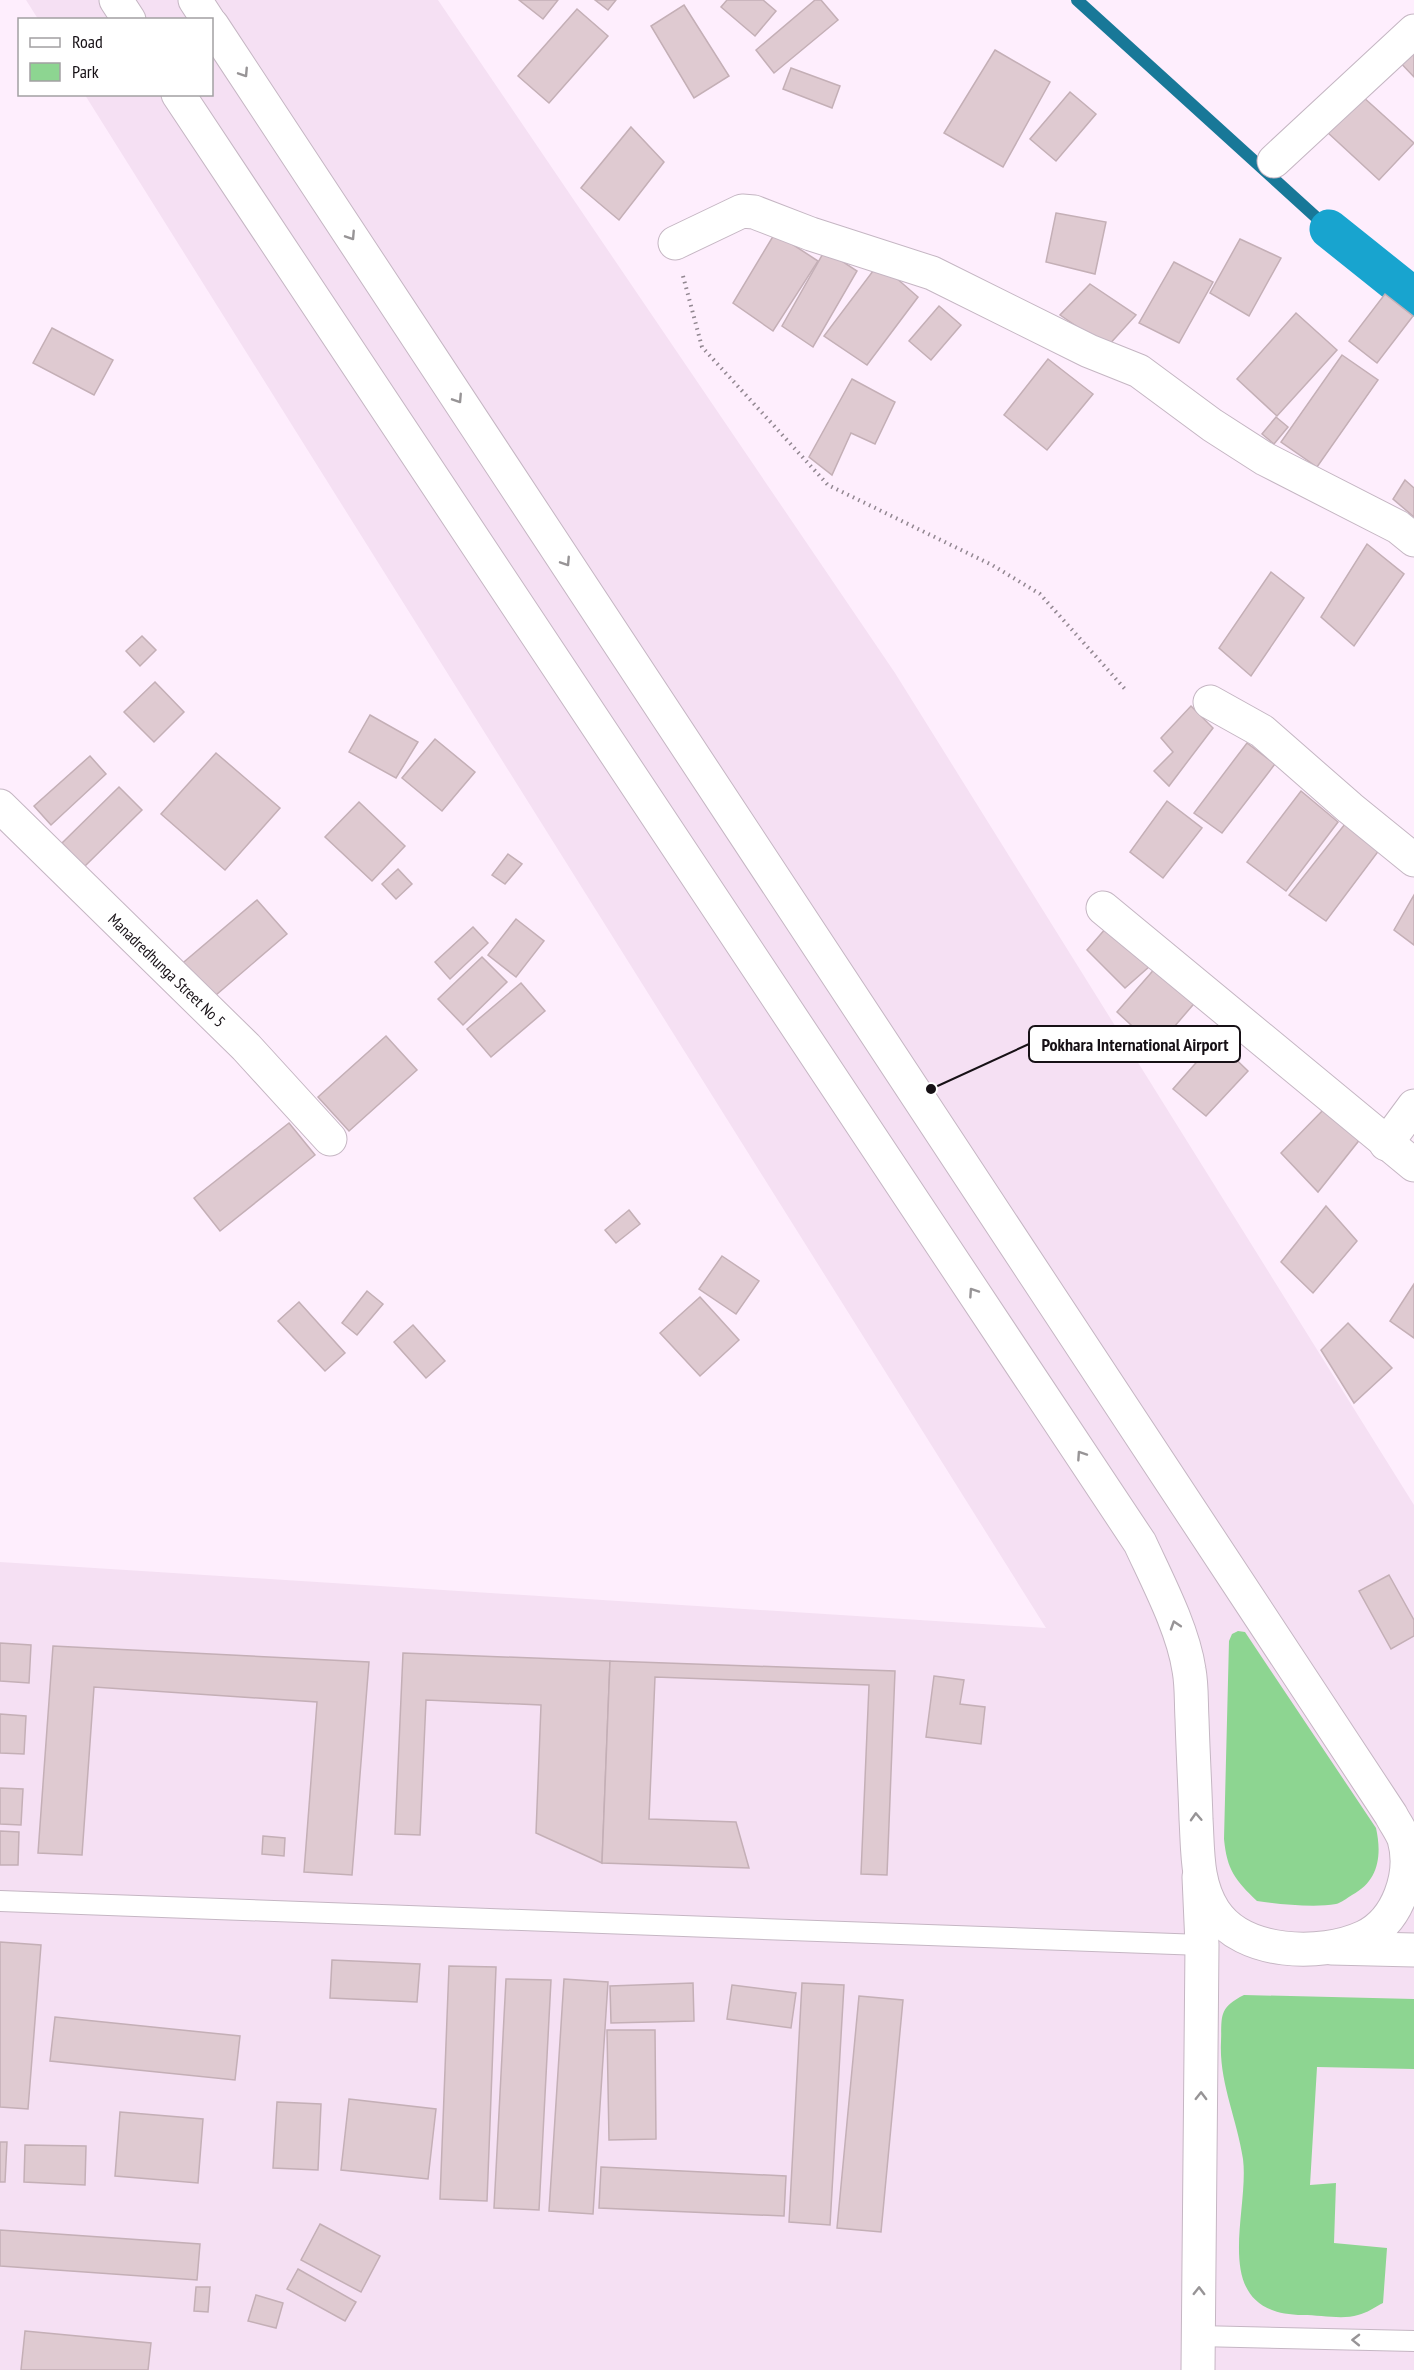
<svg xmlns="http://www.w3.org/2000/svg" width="1414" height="2370" font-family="'PT Sans Narrow',sans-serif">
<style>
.built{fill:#f5e0f3}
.green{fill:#8dd591}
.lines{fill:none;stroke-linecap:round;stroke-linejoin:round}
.stream{stroke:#187898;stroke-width:12}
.canal{stroke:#18a4cf;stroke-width:39}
.building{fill:#dfcad1;stroke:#c4afb6;stroke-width:1.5}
.service-casing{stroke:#c5b6c3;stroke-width:22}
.minor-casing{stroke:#c5b6c3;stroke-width:35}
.tertiary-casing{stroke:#c5b6c3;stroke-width:35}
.path{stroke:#928791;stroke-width:4;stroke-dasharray:1.5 4.5;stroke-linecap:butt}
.service{stroke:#fff;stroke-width:20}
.minor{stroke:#fff;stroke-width:33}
.tertiary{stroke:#fff;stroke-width:33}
.oneway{stroke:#979496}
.labels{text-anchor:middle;stroke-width:4.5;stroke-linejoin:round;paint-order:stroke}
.street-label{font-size:16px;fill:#171116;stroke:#fff}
.leader{fill:none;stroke:#171116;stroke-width:2}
.callout-dot{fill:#171116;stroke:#fff;stroke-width:2}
.callout{fill:#fff;stroke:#171116;stroke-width:2}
.callout-label{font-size:18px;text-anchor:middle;font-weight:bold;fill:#171116}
</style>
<rect width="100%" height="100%" fill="#feeefd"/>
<polygon class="built" points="26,0 438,0 895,673 1414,1505 1414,2370 0,2370 0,1562 1046,1628 85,95 212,94 212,20 38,19"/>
<g class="green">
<path d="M1238,1631L1245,1632L1376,1828C1382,1855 1379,1881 1352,1895C1347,1898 1341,1903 1336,1904C1314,1908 1279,1904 1257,1901C1235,1880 1227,1870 1224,1839L1229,1641L1232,1634Z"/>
<path d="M1244,1995L1414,1999V2069L1317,2067L1310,2185L1336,2183L1334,2243L1387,2248L1383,2303C1375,2307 1367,2313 1358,2315C1343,2320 1320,2315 1303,2315C1206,2314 1250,2215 1243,2159C1237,2119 1219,2082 1221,2042C1222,2016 1218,2008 1244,1995Z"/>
</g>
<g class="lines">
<polyline class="stream" points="1077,0 1329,229"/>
<polyline class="canal" points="1329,229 1414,297"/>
</g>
<g class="building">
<polygon points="519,0 558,0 543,19"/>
<polygon points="595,0 616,0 608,10"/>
<polygon points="727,0 763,0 776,11 755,36 721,7"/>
<polygon points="815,0 821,0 838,20 774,73 756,50"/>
<polygon points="684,5 729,76 694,98 651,26"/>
<polygon points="577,9 608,36 549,103 518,76"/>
<polygon points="1414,42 1414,77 1396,58"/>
<polygon points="995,50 1050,82 1003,167 944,133"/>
<polygon points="791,68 840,86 832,108 783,89"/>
<polygon points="1070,92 1096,114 1056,161 1030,139"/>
<polygon points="1362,96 1414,143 1379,180 1326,131"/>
<polygon points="631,127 664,162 619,220 581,188"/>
<polygon points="1056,213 1106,222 1095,274 1046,262"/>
<polygon points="775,233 818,261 773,331 733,303"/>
<polygon points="1240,239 1281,258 1249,316 1210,293"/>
<polygon points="825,250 857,271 813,347 782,326"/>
<polygon points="1174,262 1213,282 1179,343 1139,323"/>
<polygon points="879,263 918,297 867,365 824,336"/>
<polygon points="1090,284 1136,315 1107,347 1060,315"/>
<polygon points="1385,294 1413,316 1377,363 1349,341"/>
<polygon points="939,306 961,325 931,360 909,341"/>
<polygon points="1296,313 1337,350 1277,416 1237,379"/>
<polygon points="52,328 113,360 94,395 33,363"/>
<polygon points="1342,355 1378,380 1317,467 1281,442"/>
<polygon points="1048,359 1093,394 1047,450 1004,415"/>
<polygon points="852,379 895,402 875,444 851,433 832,475 809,457"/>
<polygon points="1276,417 1288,427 1274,444 1262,434"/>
<polygon points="1405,480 1414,488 1414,517 1393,499"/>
<polygon points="1367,544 1404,574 1354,646 1321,617"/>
<polygon points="1271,572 1304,598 1251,676 1219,648"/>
<polygon points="142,636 156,650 140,666 126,651"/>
<polygon points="155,682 184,712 154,742 124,712"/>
<polygon points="1191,706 1213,728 1169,786 1154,771 1173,752 1161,738"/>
<polygon points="370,715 418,742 396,778 349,752"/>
<polygon points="435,739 475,772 442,811 402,778"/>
<polygon points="1247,743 1275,764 1222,833 1194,813"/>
<polygon points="216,753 280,808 225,870 161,814"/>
<polygon points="90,756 106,774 51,825 34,806"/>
<polygon points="119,787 142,810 84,867 62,843"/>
<polygon points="1301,791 1338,822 1286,891 1247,862"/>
<polygon points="1167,801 1202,828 1163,878 1130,852"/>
<polygon points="359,802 405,846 372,881 325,837"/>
<polygon points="1345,824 1380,849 1326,921 1289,895"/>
<polygon points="508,854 522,864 505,884 492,875"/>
<polygon points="398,869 412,884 396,899 382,884"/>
<polygon points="1414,895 1414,945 1394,930"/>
<polygon points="257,900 287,934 209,1001 178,967"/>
<polygon points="516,919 544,941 516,977 488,955"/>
<polygon points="473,927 488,943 450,979 435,962"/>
<polygon points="1106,928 1150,966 1125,988 1087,950"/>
<polygon points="482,957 507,982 463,1025 438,999"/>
<polygon points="1157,966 1198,999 1156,1048 1117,1012"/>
<polygon points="521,983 545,1011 491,1057 467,1029"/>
<polygon points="386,1036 417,1070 349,1131 318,1097"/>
<polygon points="1216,1040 1248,1071 1206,1116 1173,1089"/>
<polygon points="1329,1104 1365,1133 1318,1192 1281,1153"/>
<polygon points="289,1123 315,1155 220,1231 194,1198"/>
<polygon points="1326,1206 1357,1241 1313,1293 1281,1262"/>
<polygon points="629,1210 640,1224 616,1243 605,1230"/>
<polygon points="722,1256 759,1281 736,1314 699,1289"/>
<polygon points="1414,1284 1414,1338 1390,1321"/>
<polygon points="367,1291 383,1304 357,1335 342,1323"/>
<polygon points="700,1297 739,1340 700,1376 660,1333"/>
<polygon points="299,1302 345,1353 325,1371 278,1321"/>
<polygon points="1348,1323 1392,1368 1354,1403 1321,1350"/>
<polygon points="413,1325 445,1361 426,1378 394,1342"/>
<polygon points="1389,1575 1414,1620 1414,1636 1391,1649 1359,1591"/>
<polygon points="0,1643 31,1645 29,1683 0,1681"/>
<polygon points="53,1646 369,1662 352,1875 304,1872 317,1702 94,1687 82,1855 38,1853"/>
<polygon points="403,1653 610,1661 602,1863 536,1833 541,1705 426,1700 420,1835 395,1834"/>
<polygon points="610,1661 895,1671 887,1875 861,1874 869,1685 655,1677 649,1819 736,1822 749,1868 602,1863"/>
<polygon points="934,1676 964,1680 960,1704 985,1707 981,1744 926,1737"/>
<polygon points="0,1714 26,1716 24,1754 0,1753"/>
<polygon points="0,1788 23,1789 21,1825 0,1824"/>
<polygon points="0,1831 19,1832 18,1865 0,1865"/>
<polygon points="263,1836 285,1838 284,1856 262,1854"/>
<polygon points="0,1942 41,1945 28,2109 0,2107"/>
<polygon points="332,1960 420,1964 417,2002 330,1998"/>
<polygon points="449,1966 496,1967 487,2201 440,2199"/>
<polygon points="506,1979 551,1980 539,2210 494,2208"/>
<polygon points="564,1979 608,1982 593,2214 549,2211"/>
<polygon points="693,1983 694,2021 611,2023 610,1986"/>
<polygon points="802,1983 844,1985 830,2225 789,2222"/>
<polygon points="732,1985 796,1993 791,2028 727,2019"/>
<polygon points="859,1996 903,2000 881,2232 837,2228"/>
<polygon points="55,2017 240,2036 235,2080 50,2061"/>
<polygon points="607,2030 655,2030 656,2139 609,2140"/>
<polygon points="349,2099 436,2109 428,2179 341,2170"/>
<polygon points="277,2102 321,2104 318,2170 273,2168"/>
<polygon points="120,2112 203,2119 198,2183 115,2176"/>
<polygon points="0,2142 7,2142 5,2182 0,2182"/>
<polygon points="25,2145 86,2146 85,2185 24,2182"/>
<polygon points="601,2167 786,2176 784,2216 599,2208"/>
<polygon points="320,2224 380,2256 361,2292 301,2260"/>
<polygon points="0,2230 200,2244 197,2280 0,2266"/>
<polygon points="298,2269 356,2302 345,2321 287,2289"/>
<polygon points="196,2287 210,2287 208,2312 194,2311"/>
<polygon points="256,2295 283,2303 276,2328 248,2321"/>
<polygon points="25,2331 151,2343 148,2370 21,2370"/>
</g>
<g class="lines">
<g class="service-casing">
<g id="service">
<polyline points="0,1901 1202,1945"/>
<polyline points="1198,2336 1414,2341"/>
</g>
</g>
<g class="minor-casing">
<g id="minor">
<polyline points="1274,161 1414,31"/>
<polyline points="675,243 742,211 754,212 811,234 932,273 1089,351 1139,371 1212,425 1265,459 1398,527 1414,540"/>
<polyline points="1210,702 1262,731 1350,808 1414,860"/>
<polyline points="0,806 246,1047 330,1139"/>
<polyline points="1103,908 1414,1165"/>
<polyline points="1386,1144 1414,1106"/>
<polyline points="1331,1948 1414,1950"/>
<polyline points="1198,2370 1202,1945 1199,1877"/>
</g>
</g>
<g class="tertiary-casing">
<g id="tertiary">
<polyline points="116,0 129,20"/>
<polyline points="195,0 208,20"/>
<path d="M178,94L1140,1543C1157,1580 1183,1629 1189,1670C1192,1686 1191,1703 1192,1719C1193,1753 1195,1786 1196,1819C1198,1851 1196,1883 1214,1911C1243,1955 1321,1957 1364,1937C1398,1921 1414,1874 1404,1839C1401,1831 1395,1823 1391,1815L212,25"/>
</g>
</g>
<polyline class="path" points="683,276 702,347 828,485 992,565 1040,594 1125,689"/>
<use href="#service" class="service"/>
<use href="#minor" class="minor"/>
<use href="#tertiary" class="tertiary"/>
</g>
<defs><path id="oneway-chevron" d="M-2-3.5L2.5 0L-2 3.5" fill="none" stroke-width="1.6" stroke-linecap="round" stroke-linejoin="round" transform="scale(1.5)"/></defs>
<g class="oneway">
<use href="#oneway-chevron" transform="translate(244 73) rotate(57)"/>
<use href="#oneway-chevron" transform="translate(351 236) rotate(57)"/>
<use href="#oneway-chevron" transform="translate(458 399) rotate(57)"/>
<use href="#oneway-chevron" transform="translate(566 562) rotate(57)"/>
<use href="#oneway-chevron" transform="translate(973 1292) rotate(-124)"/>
<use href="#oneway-chevron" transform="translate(1081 1455) rotate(-124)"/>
<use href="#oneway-chevron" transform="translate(1175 1625) rotate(-108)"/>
<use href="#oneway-chevron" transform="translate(1196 1817) rotate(-93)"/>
<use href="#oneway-chevron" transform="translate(1201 2096) rotate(-89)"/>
<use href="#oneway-chevron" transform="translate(1199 2291) rotate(-89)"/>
<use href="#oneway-chevron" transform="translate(1356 2340) rotate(-179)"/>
</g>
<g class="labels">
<g class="street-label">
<text transform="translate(167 970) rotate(44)" y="6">Manadredhunga Street No 5</text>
</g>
</g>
<path class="leader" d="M931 1089L1029 1044"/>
<circle class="callout-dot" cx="931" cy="1089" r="6"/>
<rect class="callout" x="1029" y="1026" width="211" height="36" rx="6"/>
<g class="callout-label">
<text x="1135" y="1051">Pokhara International Airport</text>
</g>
<rect x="18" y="18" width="195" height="78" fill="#ffffff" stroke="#a2a0a2" stroke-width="1.5"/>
<rect x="30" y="38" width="30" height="9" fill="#ffffff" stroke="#a2a0a2" stroke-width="1.5"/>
<text x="72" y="48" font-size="18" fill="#171116">Road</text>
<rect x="30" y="63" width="30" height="18" fill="#8dd591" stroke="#a2a0a2" stroke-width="1.5"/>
<text x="72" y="78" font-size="18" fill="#171116">Park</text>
</svg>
